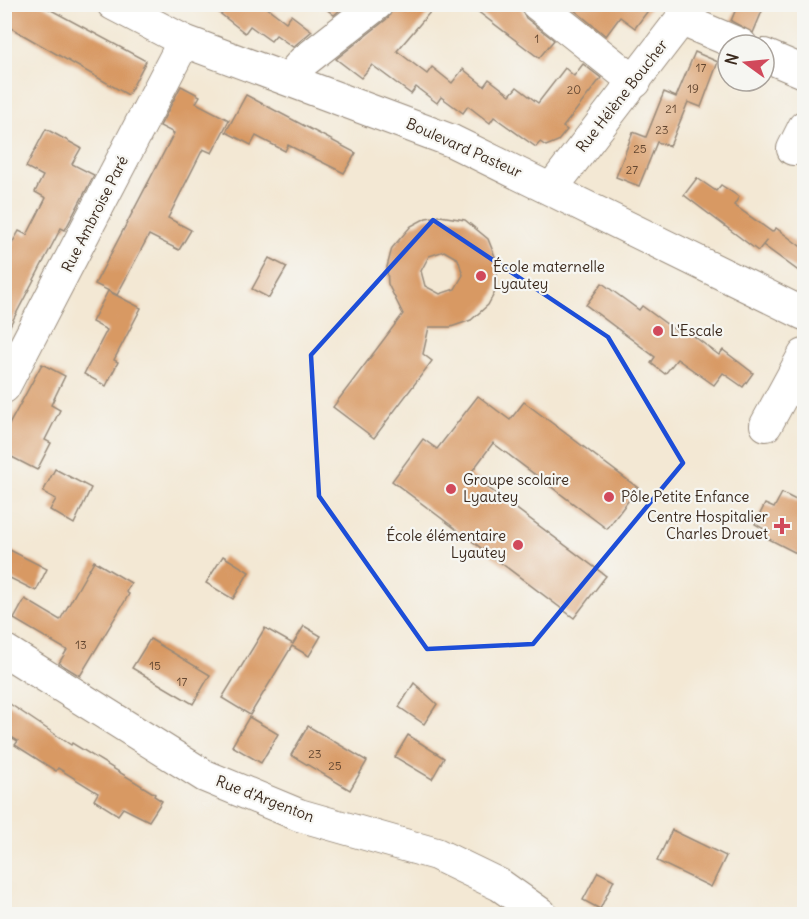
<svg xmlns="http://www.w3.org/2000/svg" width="809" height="919" font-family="Delius,sans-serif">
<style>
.building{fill:#d89964;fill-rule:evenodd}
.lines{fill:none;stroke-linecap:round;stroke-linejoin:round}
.minor-casing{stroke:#978979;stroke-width:34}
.minor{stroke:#fff;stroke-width:32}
.marked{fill:none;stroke:#1d4ed8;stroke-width:4.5;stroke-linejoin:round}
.poi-dot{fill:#d1495b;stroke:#f6f6f2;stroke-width:2}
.labels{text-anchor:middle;stroke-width:4.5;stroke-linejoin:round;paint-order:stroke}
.number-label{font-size:12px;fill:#624630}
.street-label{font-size:15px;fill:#3b2a1e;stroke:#f6f6f2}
.poi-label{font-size:15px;fill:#3b2a1e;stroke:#f6f6f2;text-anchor:start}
</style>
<rect width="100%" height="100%" fill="#f6f6f2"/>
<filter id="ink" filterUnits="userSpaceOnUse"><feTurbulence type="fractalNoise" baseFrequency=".0167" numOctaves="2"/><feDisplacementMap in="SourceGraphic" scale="12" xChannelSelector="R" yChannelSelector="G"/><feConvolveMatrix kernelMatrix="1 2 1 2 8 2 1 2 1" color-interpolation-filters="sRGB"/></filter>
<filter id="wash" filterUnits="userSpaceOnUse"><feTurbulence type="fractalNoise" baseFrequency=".008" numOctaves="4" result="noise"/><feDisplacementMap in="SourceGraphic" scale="24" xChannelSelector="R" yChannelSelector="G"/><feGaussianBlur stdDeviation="1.35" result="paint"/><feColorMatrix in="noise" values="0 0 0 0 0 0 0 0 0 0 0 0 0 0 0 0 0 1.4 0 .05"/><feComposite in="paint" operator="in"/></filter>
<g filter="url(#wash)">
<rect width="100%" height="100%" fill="#f3e8d4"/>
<g id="blocks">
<g class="building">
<polygon points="4,4 40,4 146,61 128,95 4,24"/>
<polygon points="208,4 262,4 286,22 291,15 312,31 293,47 276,35 271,41 250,26 245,33"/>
<polygon points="320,4 347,4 334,15"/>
<polygon points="395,4 404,11 396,4 437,4 397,51 427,74 432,67 452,83 463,69 484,86 489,79 510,95 517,87 538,103 565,68 574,76 583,64 601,78 563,127 567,130 558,141 546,146 540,142 536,147 494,117 490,123 468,106 463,113 441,97 437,103 416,87 411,94 372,65 361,78 336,59 388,18"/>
<polygon points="468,4 519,4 526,18 554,40 539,58"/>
<polygon points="567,4 653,4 635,28 620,17 606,36"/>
<polygon points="738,4 765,4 753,33 731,21"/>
<polygon points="695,52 718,62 701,107 688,102 670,146 657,142 639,186 616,177 633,132 646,137 664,92 676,97"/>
<polygon points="181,86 200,96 196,103 229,120 212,153 203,149 168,218 191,230 179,250 149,235 117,295 95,284 174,133 160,126"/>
<polygon points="246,95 356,153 344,173 288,145 285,151 256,136 251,145 226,132"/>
<polygon points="46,129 81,148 72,164 94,175 65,230 61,228 4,337 4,258 19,231 27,235 46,198 35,192 43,176 26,167"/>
<polygon points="697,178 716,191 721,185 739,197 734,205 772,232 776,228 804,249 804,275 763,245 767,240 758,251 684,195"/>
<path d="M440,216L465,220L488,239L498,264L496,290L488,305L471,320L451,327H429L423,354L432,361L374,438L333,407L403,314L388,284L387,267L392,248L411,226L426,218ZM444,251L458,259L463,275L455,289L440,294L425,286L421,271L429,256Z"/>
<polygon points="269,258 287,267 269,298 252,289"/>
<polygon points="602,283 639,310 642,306 679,333 683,328 719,355 723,350 753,373 743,387 723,373 714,385 677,359 665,374 651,363 655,357 586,305"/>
<polygon points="108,291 141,308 114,360 118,362 106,386 84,374 107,330 92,322"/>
<polygon points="42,364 65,376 51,405 60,410 45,440 51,443 37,470 4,453 4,434"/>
<polygon points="478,396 510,420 524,402 638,488 607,529 493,443 470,474 606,576 574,618 392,481 423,439 437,449"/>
<polygon points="55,469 91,488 74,524 50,510 56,499 43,492"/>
<polygon points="782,493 804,504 804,557 761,535 764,529 755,524 765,504 774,508"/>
<polygon points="4,547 47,569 36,591 4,575"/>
<polygon points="223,556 249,572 233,599 206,583"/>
<polygon points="94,561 131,583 126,592 129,594 125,601 80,676 59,663 67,650 14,619 25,599 60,620"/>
<polygon points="304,626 321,636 309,656 292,646 250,715 222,698 265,628 293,644"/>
<polygon points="150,639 210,675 193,704 132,668"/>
<polygon points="414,683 437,704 424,724 399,707"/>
<polygon points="4,700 71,745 72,743 155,794 154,796 162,801 149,821 123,808 118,815 94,800 98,793 58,768 56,771 15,745 18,741 4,733"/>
<polygon points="249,717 278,734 261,763 232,746"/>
<polygon points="308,726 367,761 350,790 291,755"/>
<polygon points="408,735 444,758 432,779 395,757"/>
<polygon points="672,830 726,856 711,887 657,861"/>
<polygon points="598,872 614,880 600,909 583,900"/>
</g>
</g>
</g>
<g filter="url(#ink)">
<use href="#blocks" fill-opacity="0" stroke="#978979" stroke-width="1.5"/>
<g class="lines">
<g class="minor-casing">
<g id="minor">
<polyline points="113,4 184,41 452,141 804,314"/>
<polyline points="537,4 635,82"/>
<polyline points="682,20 741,45"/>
<polyline points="764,55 804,72"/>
<polyline points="289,78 303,62 377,4"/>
<polyline points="793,149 804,127"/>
<polyline points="552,188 693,4"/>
<polyline points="4,387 184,41"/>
<polyline points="766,425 804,355"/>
<polyline points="4,650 205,776 299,815 436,854 500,885 541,914"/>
</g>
</g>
<use href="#minor" class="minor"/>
</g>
</g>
<path class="marked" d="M433,220L608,337L683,463L533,644L427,649L319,496L311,355Z"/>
<g class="poi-dot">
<circle cx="481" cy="276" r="6"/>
<circle cx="658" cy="331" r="6"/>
<circle cx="451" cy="489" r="6"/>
<circle cx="609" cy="497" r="6"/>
<path d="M779 517h6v6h6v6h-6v6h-6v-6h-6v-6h6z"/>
<circle cx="518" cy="545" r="6"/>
</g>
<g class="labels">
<g class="number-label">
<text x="537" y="43">1</text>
<text x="701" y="72">17</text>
<text x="693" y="93">19</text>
<text x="574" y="94">20</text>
<text x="671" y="113">21</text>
<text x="662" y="134">23</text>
<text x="640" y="153">25</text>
<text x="632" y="174">27</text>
<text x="81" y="649">13</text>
<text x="155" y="670">15</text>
<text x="182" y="686">17</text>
<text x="315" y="758">23</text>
<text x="335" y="770">25</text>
</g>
<g class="street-label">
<text transform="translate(622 96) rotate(-52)" y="5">Rue Hélène Boucher</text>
<text transform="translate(464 148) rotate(24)" y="5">Boulevard Pasteur</text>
<text transform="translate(95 214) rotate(-63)" y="5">Rue Ambroise Paré</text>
<text transform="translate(265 799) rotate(21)" y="5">Rue d'Argenton</text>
</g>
<g class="poi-label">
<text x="493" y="272">École maternelle<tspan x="493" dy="17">Lyautey</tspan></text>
<text x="670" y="336">L'Escale</text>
<text x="463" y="485">Groupe scolaire<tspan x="463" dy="17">Lyautey</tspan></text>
<text x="621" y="502">Pôle Petite Enfance</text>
<text x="768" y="522" text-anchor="end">Centre Hospitalier<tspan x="768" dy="17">Charles Drouet</tspan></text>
<text x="506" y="541" text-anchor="end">École élémentaire<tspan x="506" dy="17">Lyautey</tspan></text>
</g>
</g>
<rect width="809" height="919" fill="none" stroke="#f6f6f2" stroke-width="24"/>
<g transform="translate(746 63) rotate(285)"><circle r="28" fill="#f6f6f2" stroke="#aba49d" stroke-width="1.5"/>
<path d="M0-4.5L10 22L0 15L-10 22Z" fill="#d1495b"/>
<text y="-9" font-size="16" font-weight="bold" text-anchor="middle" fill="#3b2a1e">N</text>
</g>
</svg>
